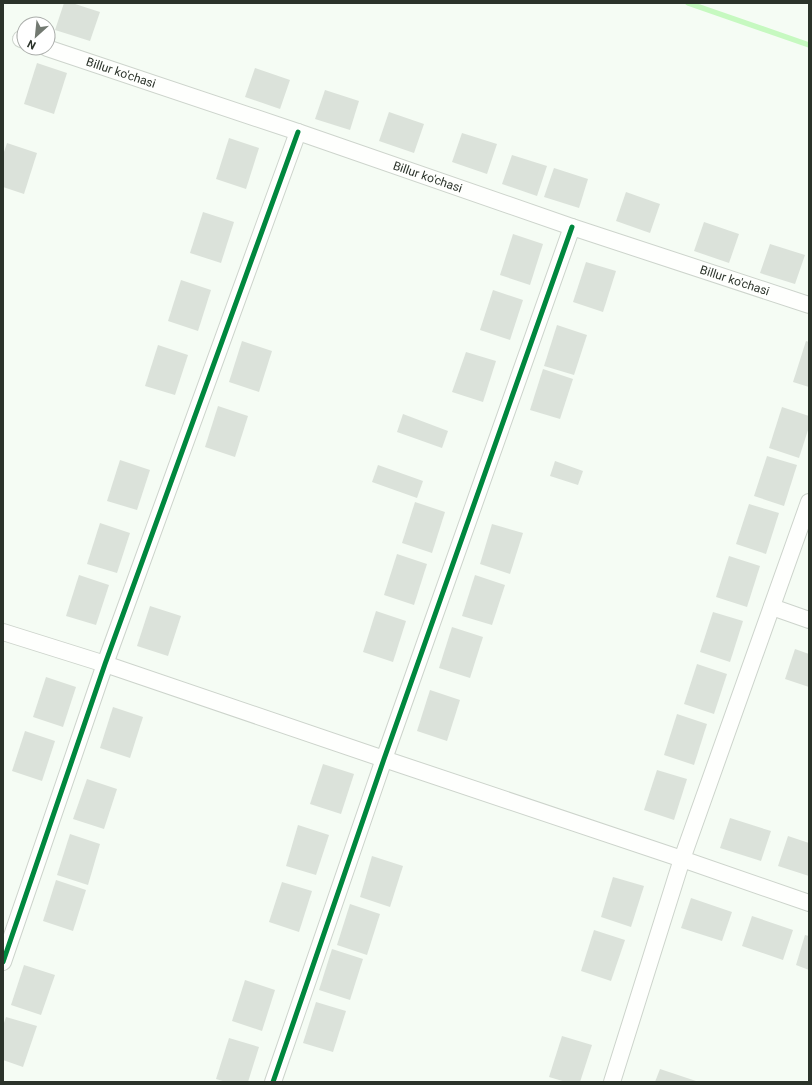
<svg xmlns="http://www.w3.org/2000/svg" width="812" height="1085" font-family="Roboto,sans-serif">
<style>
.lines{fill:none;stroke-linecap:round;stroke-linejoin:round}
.stream{stroke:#c6f9c0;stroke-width:5.5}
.building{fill:#dbe2da}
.street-casing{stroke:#cdd4cc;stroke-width:18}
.street{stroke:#fefffd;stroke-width:16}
.cycleway-casing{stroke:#fff;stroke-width:8}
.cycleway{stroke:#00873e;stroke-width:5}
.labels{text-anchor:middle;stroke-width:3;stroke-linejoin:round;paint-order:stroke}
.street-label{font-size:12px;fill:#2b332a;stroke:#fff}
</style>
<rect width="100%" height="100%" fill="#f5fcf4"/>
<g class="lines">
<polyline class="stream" points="688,3 809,45"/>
</g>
<g class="building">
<polygon points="64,3 72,3 100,12 90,41 55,30"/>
<polygon points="37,63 67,73 54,114 24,104"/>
<polygon points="255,68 290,80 280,109 245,97"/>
<polygon points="325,90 359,101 350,130 315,119"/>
<polygon points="389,112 424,124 414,153 379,141"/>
<polygon points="462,133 497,144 487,174 452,162"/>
<polygon points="229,138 259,148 246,189 216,179"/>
<polygon points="7,143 37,153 24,194 3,187 3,155"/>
<polygon points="512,155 547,166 537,196 502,184"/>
<polygon points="554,168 588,179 579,208 544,197"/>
<polygon points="626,192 660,204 650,233 616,221"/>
<polygon points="203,212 234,222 221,263 190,253"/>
<polygon points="704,222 739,234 729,263 694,251"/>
<polygon points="513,234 543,244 530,285 500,275"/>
<polygon points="770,244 805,255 795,284 760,273"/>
<polygon points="586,262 616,271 603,312 573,302"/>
<polygon points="181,280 211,290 198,331 168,321"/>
<polygon points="493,290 523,300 510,340 480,330"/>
<polygon points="557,325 587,335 574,375 544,366"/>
<polygon points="242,341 272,351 259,392 229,382"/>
<polygon points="806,341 809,342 809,387 793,382"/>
<polygon points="158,345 188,355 175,395 145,386"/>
<polygon points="466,352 496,361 483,402 452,392"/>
<polygon points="543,369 573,379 560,419 530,410"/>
<polygon points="218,406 248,416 235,457 205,447"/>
<polygon points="782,407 809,416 809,427 799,458 769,448"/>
<polygon points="403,414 448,431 442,448 397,432"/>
<polygon points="767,456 797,465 784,506 754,496"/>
<polygon points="120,460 150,470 137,510 107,501"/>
<polygon points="555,461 583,471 578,485 550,476"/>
<polygon points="378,465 423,481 417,498 372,482"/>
<polygon points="415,502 445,512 432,553 402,543"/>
<polygon points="749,504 779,513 766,554 736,544"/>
<polygon points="100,523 130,533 117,573 87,564"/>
<polygon points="492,524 523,533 510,574 480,564"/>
<polygon points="397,554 427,564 414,605 384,595"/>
<polygon points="729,556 760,566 747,607 716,597"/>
<polygon points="79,575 109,585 96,625 66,616"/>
<polygon points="475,575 505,585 492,625 462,616"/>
<polygon points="150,606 181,616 168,656 137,646"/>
<polygon points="376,611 406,621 393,662 363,652"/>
<polygon points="713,612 743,621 730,662 700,652"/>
<polygon points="452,627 483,637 470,678 439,668"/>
<polygon points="795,649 809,654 809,687 785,679"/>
<polygon points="697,664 727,674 714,714 684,704"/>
<polygon points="46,677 76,687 63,727 33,717"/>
<polygon points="430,690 460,700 447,741 417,731"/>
<polygon points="113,707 143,717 130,758 100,748"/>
<polygon points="677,714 707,724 694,765 664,755"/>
<polygon points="25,731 55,741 42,781 12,771"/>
<polygon points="323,764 354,774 341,814 310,804"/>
<polygon points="657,770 687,779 674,820 644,810"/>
<polygon points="87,779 117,789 104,829 73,819"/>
<polygon points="730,818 771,831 761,861 720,848"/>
<polygon points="298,825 329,835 316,875 286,866"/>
<polygon points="70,834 100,844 88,885 57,875"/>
<polygon points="788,836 809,843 809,876 778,866"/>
<polygon points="372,856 403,866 390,907 360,897"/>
<polygon points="613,877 644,886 631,927 601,917"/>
<polygon points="56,880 86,890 73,931 43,921"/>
<polygon points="282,882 312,891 299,932 269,922"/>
<polygon points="691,898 732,912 722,941 681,928"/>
<polygon points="350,904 380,914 367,955 337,945"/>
<polygon points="752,916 793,930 783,960 742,946"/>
<polygon points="594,930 625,940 611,981 581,971"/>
<polygon points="805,935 809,936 809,970 796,965"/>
<polygon points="332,949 363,959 350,1000 319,990"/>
<polygon points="24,965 55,975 41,1015 11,1005"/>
<polygon points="245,980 275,990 262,1031 232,1021"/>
<polygon points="316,1002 346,1011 333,1052 303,1043"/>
<polygon points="6,1017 37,1026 23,1067 3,1060 3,1026"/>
<polygon points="562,1036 592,1045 580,1082 566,1082 549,1077"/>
<polygon points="229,1038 259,1047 248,1082 226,1082 216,1079"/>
<polygon points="660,1069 699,1082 655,1082"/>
</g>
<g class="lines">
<g class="street-casing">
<g id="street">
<polyline points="21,39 24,40"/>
<path id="s1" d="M47,48L298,132L572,227L809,305"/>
<polyline points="772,607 809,620"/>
<polyline points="3,632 105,664 384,759 682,859 809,903"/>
<polyline points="3,962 105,664 298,132"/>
<polyline points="273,1082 384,759 572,227"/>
<polyline points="612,1082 682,859 809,502"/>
</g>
</g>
<use href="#street" class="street"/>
<g class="cycleway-casing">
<g id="cycleway">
<polyline points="3,962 105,664 298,132"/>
<polyline points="273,1082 384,759 572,227"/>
</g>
</g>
<use href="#cycleway" class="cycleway"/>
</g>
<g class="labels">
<g class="street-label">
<text dy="4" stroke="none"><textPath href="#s1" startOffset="78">Billur ko'chasi</textPath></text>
<text dy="4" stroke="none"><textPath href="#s1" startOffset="402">Billur ko'chasi</textPath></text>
<text dy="4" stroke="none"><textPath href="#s1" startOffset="726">Billur ko'chasi</textPath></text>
</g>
</g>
<rect width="812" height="1085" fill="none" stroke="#2b332a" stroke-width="8"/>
<g transform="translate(36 36) rotate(207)"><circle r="19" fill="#ffffff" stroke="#aaadaa"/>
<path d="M0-3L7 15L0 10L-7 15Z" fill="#727971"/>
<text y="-6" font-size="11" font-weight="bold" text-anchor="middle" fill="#2b332a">N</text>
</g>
</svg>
